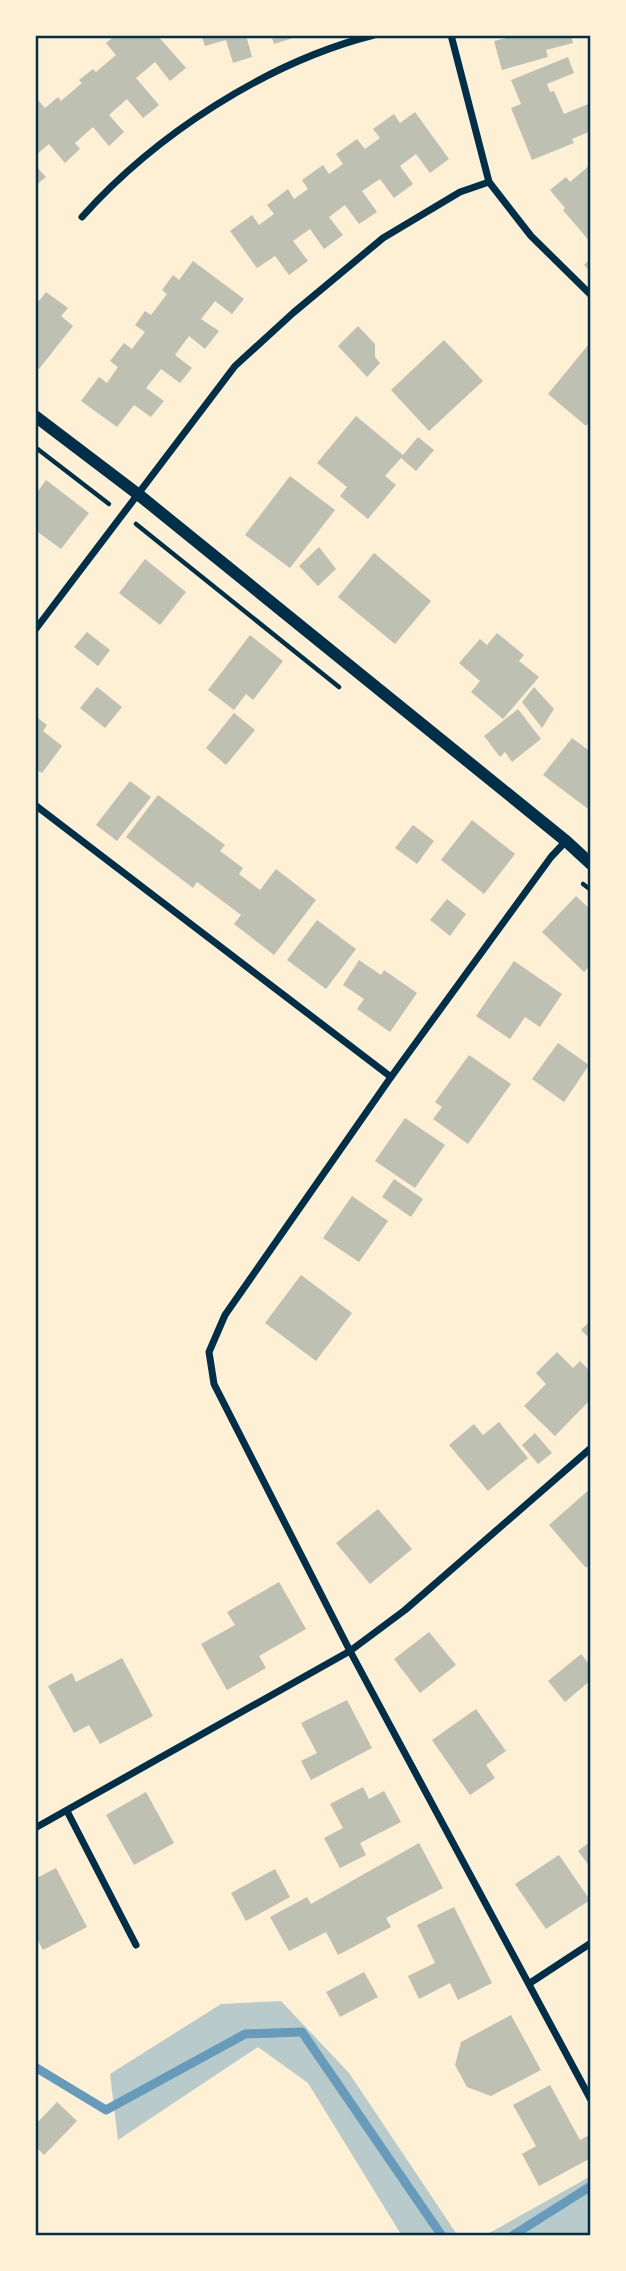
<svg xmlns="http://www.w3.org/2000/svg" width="626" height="2271" font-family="Overpass,sans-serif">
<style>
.green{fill:#b9caca}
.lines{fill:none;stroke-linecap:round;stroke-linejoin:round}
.stream{stroke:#669bbc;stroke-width:9}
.building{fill:#bec0b2}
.path{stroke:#003049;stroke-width:4.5}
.minor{stroke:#003049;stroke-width:7}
.tertiary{stroke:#003049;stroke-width:12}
.neatline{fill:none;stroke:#003049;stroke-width:2.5}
</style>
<rect width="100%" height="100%" fill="#fdf0d5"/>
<g class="green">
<polygon points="281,2001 349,2073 458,2236 402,2236 308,2083 258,2047 118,2140 110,2074 221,2004"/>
<polygon points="591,2176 591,2236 484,2236"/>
</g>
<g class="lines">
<g class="stream">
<polyline points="35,2067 106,2110 245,2034 302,2032 442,2236"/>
<polyline points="512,2236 591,2186"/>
</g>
</g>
<g class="building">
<polygon points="116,35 157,35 186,68 170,81 155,62 136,78 159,105 143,118 127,99 109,115 124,132 109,146 93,127 75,143 80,149 65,163 49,144 35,156 35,102 38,100 45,108 58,97 61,101 82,83 79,80 93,69 96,72 116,55 106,43"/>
<polygon points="201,35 246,35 252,57 233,63 226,40 205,46"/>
<polygon points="271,35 292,35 293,38 274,44"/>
<polygon points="506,35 571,35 573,43 546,50 548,57 502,70 494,41 506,38"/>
<polygon points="568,57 574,73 547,84 550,92 554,91 564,114 588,104 591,112 591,131 572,139 574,143 532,160 511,108 521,104 511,80"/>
<polygon points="415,112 449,159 430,173 416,154 400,166 413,184 394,198 380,179 362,191 377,212 359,224 345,205 329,217 343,235 324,249 310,229 293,241 308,261 289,275 275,256 257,268 230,231 252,215 259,225 274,214 267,205 288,189 294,199 308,189 302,180 323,165 329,174 343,164 336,154 357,139 365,149 380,138 373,129 394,114 400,123"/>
<polygon points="591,164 591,243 563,210 565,208 550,190 566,177 570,182"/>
<polygon points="35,165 46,177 35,186"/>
<polygon points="591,258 591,272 584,265"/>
<polygon points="193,261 244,299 232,314 215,301 201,319 219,331 205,349 189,336 175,355 192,368 180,383 161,369 146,388 164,401 151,417 134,405 117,427 81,401 99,377 107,383 118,367 110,361 124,343 132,349 145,332 135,325 145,311 151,315 167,294 162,290 173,275 179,280"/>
<polygon points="46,292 68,308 61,316 73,326 39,369 35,366 35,298 39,301"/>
<polygon points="358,326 375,344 375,357 380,363 367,377 338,346"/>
<polygon points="444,340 483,381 429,431 391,390"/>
<polygon points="589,344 591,346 591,420 586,426 548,394"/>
<polygon points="356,416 403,455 418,437 434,450 416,471 401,458 385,476 396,485 368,519 340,496 347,487 317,463"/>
<polygon points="290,476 335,510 290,568 245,535"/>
<polygon points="46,480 89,513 61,549 35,530 35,495"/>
<polygon points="319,547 336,569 318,586 299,566"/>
<polygon points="374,553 431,601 395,644 338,597"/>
<polygon points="145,559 186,592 160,625 119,593"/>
<polygon points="87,632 110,650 98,666 74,647"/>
<polygon points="497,633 524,655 519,661 539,677 503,719 471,692 480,681 459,663 480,639 487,645"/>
<polygon points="250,635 283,661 253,700 246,694 234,710 208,690"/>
<polygon points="97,687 122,707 105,728 80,708"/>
<polygon points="534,687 554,709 542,728 522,702"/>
<polygon points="518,709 541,739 512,762 505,752 500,757 484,736"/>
<polygon points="234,713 255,730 226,765 206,748"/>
<polygon points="35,716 47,725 43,731 62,746 42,773 35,769"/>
<polygon points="572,738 591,752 591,805 588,809 543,775"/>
<polygon points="130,781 151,797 117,841 96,825"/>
<polygon points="158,795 225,845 220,851 243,868 239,874 260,890 276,869 316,900 274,955 234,924 241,915 197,882 193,888 126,837"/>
<polygon points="472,820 515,854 484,894 441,860"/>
<polygon points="413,825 434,841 417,864 395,848"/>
<polygon points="576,896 591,910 591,965 584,972 542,932"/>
<polygon points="447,899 466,914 450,936 430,920"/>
<polygon points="317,920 356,949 326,989 287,960"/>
<polygon points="359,960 381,975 384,970 417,993 390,1032 357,1009 364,999 343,985"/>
<polygon points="514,961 562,994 540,1027 525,1017 510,1039 476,1016"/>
<polygon points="558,1043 589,1065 564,1102 532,1079"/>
<polygon points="469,1055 511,1084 468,1144 433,1119 442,1107 435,1102"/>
<polygon points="405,1118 445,1145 415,1188 375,1161"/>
<polygon points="394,1179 423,1199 411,1217 382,1197"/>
<polygon points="352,1196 388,1221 359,1262 323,1238"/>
<polygon points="301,1275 352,1313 316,1361 265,1323"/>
<polygon points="591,1320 591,1340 581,1330"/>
<polygon points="557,1352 573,1368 580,1361 591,1372 591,1399 555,1436 524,1406 546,1384 536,1373"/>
<polygon points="499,1422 528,1458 488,1491 449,1445 474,1424 483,1435"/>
<polygon points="535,1433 552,1453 538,1464 522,1445"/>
<polygon points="591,1488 591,1563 586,1568 549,1525"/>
<polygon points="378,1509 412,1549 370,1584 336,1543"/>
<polygon points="279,1582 306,1629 259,1656 266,1668 227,1690 201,1644 235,1625 227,1612"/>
<polygon points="429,1632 456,1665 420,1693 394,1659"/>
<polygon points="581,1654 591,1666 591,1680 565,1702 548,1681"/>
<polygon points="122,1658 153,1716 100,1744 89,1725 74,1733 48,1686 72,1673 76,1682"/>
<polygon points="347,1700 372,1748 311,1780 301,1761 317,1753 301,1723"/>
<polygon points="476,1709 506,1751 486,1765 495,1778 470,1795 432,1740"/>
<polygon points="363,1787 369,1799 384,1791 401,1822 360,1843 366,1855 340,1868 324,1838 343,1828 330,1804"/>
<polygon points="146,1792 174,1843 134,1865 106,1815"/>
<polygon points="591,1841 591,1868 578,1851"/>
<polygon points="419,1843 443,1888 386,1918 391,1927 338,1955 326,1932 289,1951 270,1917 307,1897 311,1904"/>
<polygon points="559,1855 590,1900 546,1929 515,1884"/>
<polygon points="56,1868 87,1927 43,1950 35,1935 35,1879"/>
<polygon points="275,1869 290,1897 246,1921 231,1893"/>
<polygon points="454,1907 492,1983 458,2000 450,1983 419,1999 408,1976 435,1963 417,1925"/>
<polygon points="364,1972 378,1997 340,2017 326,1992"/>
<polygon points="511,2015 541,2070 491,2096 467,2087 455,2065 461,2042"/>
<polygon points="550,2085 580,2140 591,2134 591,2158 539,2186 522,2154 536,2146 513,2105"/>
<polygon points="57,2102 77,2121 44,2155 35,2146 35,2125"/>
</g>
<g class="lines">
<g class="path">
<polyline points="35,447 109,504"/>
<polyline points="136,524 339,687"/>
<polyline points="583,884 591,890"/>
</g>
<g class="minor">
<polyline points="451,35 489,182 531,236 591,295"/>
<path d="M82,217C155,135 267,62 374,35"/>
<polyline points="35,630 235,366 293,313 383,238 460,192 489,182"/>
<polyline points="35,805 391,1077"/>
<polyline points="566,841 551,857 391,1077 225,1315 209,1352 214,1384 350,1651 591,2100"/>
<polyline points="67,1811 136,1945"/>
<polyline points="35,1828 350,1651 405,1610 591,1448"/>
<polyline points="530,1983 591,1943"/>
</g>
<polyline class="tertiary" points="35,416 139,495 566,841 591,864"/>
</g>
<rect width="626" height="2271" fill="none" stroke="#fdf0d5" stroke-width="74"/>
<rect x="37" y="37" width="552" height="2197" class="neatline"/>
</svg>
